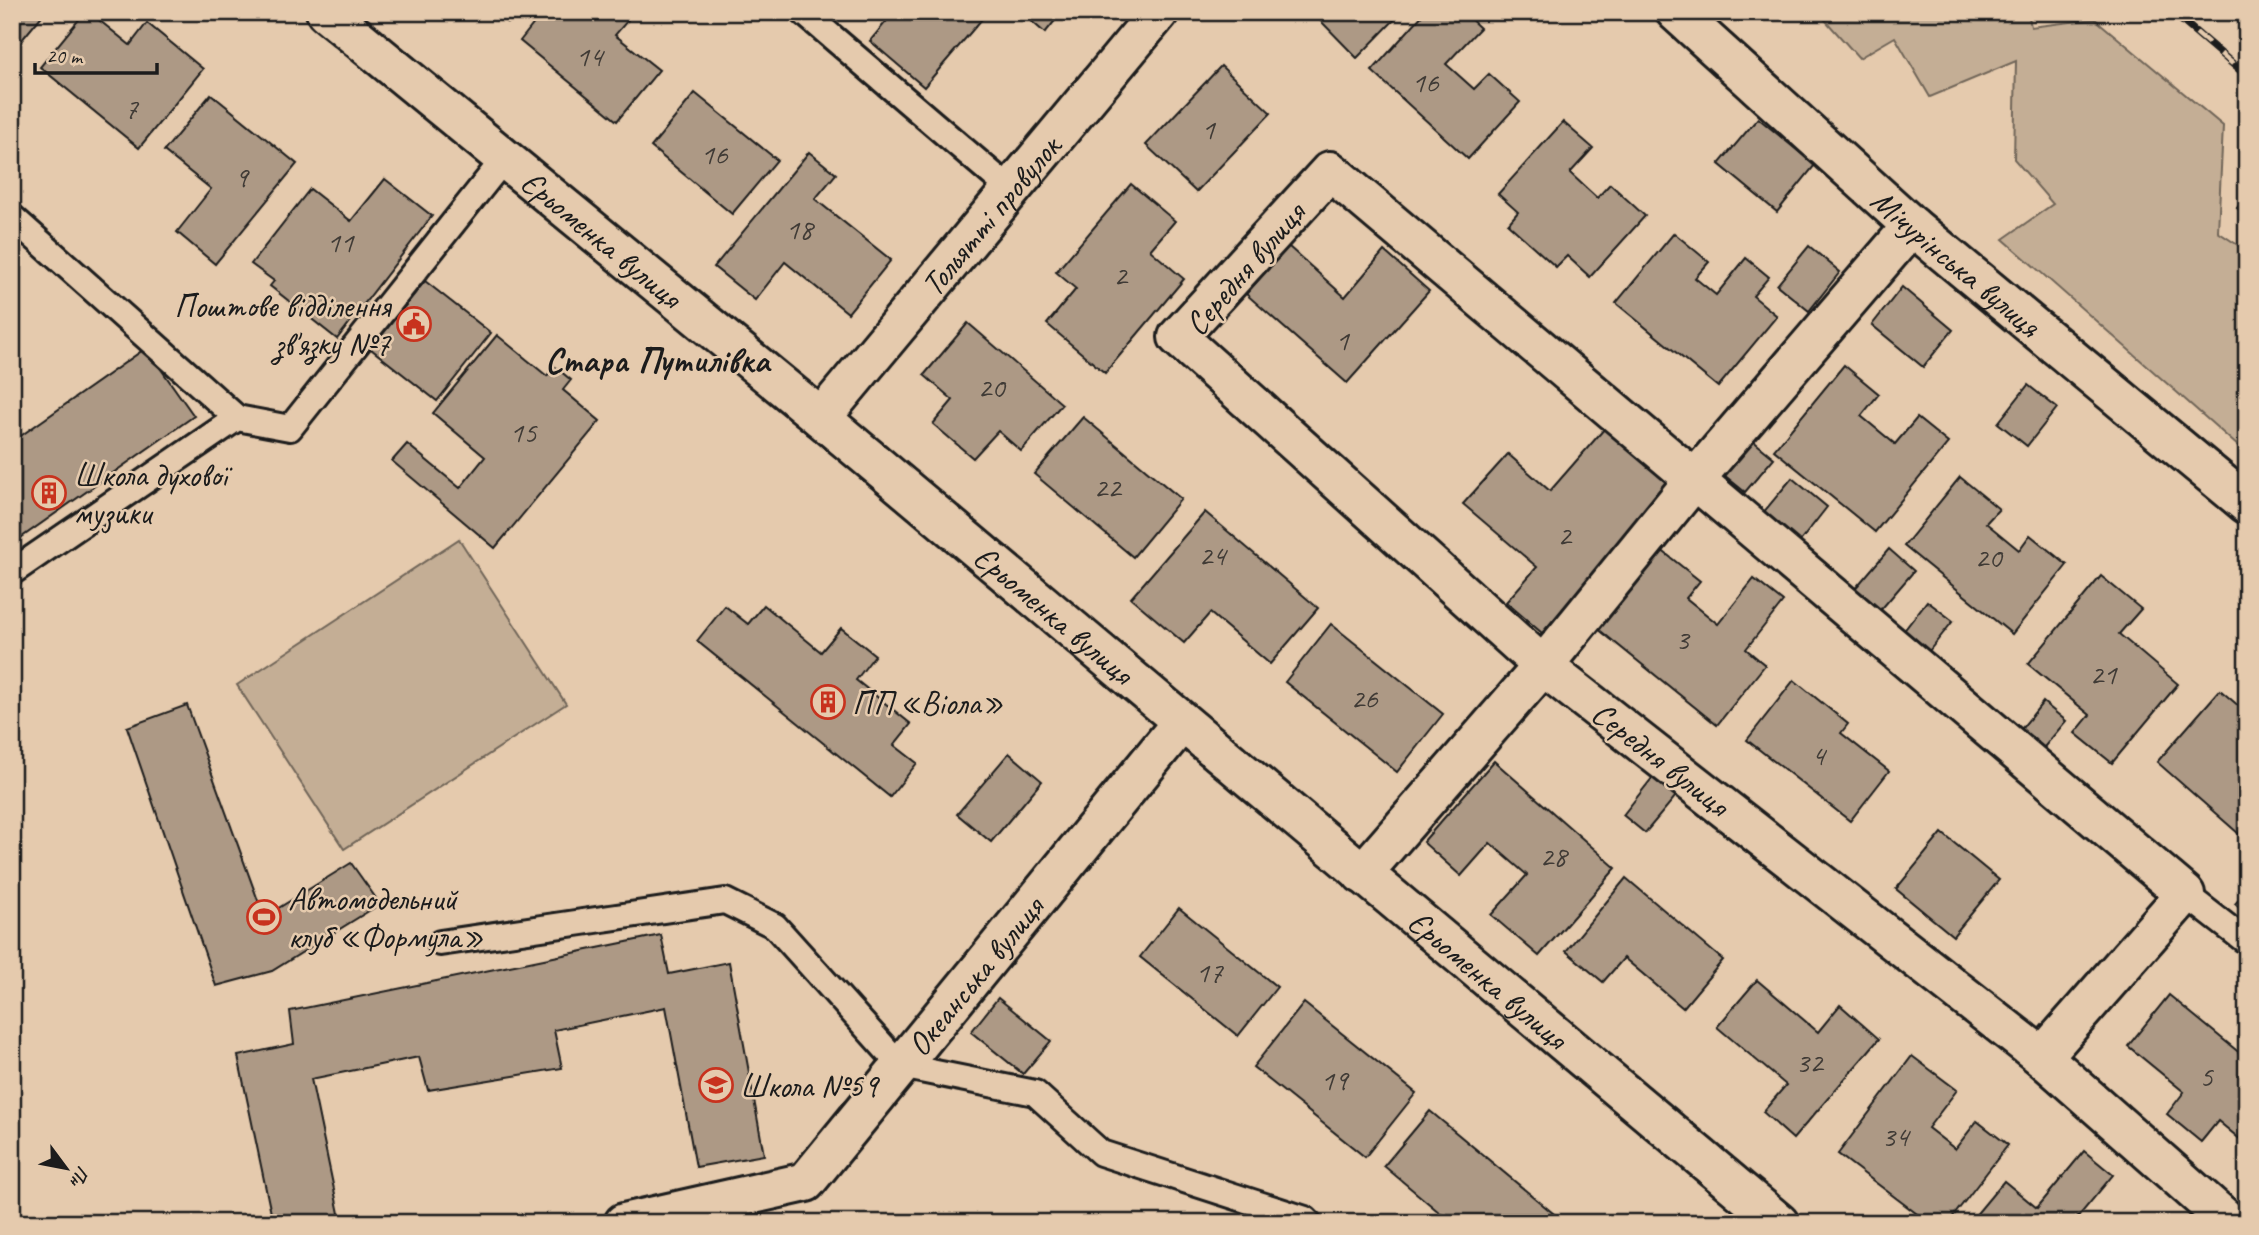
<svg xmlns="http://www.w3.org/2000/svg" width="2259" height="1235" font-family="Caveat,sans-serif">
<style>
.green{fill:#c4ae95;stroke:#706558;stroke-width:2}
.building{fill:#ad9985;stroke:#1c1c1c;stroke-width:2}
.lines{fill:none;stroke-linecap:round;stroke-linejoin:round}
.service-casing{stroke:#1c1c1c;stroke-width:30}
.minor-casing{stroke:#1c1c1c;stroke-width:44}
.service{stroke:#e5caad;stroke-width:24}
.minor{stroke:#e5caad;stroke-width:38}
.rail-casing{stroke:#1c1c1c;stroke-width:8}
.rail{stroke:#e5caad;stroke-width:5;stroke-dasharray:16;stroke-linecap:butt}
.labels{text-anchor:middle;stroke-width:5;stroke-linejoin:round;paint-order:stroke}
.number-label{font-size:30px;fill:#403b36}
.street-label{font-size:33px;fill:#1c1c1c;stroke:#e5caad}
.poi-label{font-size:33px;fill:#1c1c1c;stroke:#e5caad;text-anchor:start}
.neighbourhood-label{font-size:35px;font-weight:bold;fill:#1c1c1c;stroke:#e5caad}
</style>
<rect width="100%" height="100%" fill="#e5caad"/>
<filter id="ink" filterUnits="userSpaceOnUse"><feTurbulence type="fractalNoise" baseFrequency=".0143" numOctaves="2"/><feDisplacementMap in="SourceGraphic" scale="14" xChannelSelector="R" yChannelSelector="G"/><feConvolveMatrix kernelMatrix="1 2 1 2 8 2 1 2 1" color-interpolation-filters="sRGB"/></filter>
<g filter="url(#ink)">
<g class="green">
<polygon points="1818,12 2028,12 2031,27 2095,19 2223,126 2218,232 2247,251 2247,454 2003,239 2053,204 2014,159 2016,61 1930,97 1895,37 1859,58"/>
<polygon points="459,539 566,704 344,849 237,685"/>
</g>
<g class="building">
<polygon points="12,12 45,12 21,41 12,34"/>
<polygon points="85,12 89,12 130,45 147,23 203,69 139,148 40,67"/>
<polygon points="494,12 517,12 508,23"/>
<polygon points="543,12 618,12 628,20 615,35 659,70 617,121 520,41"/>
<polygon points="894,12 988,12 924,87 870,41"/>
<polygon points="1021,12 1062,12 1045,33"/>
<polygon points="1312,12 1402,12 1357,58"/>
<polygon points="1425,12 1463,12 1480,28 1446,64 1474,89 1489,74 1520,102 1468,159 1372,71"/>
<polygon points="1221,66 1271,113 1196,192 1146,145"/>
<polygon points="695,93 777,160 732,214 651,147"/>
<polygon points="211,94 297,164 215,264 177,232 211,189 164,151"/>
<polygon points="1758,118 1815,165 1777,212 1719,164"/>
<polygon points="1563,122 1593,148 1570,173 1597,198 1610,184 1645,216 1590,277 1567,256 1556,267 1508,224 1518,212 1498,194"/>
<polygon points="809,152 836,174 815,199 891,260 848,313 785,262 755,300 714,267"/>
<polygon points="385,179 432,216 337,339 270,286 274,281 251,264 310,189 351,221"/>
<polygon points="1131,184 1175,221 1150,250 1184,279 1105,373 1047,324 1076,289 1056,272"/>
<polygon points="2247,195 2247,216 2237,208"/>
<polygon points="1674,233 1709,262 1695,278 1716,295 1746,258 1769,277 1753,296 1777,316 1718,387 1616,303"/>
<polygon points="1288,246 1345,297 1384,251 1429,291 1347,383 1246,294"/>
<polygon points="1809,246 1840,272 1809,311 1777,285"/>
<polygon points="425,281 491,333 437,401 371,349"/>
<polygon points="1902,287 1953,330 1923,367 1872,325"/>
<polygon points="968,323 1062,404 1021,451 998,431 973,458 933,424 953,400 924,375"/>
<polygon points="497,335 547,376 554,366 571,380 563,390 600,421 495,548 392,461 407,444 460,488 485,457 433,413"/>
<polygon points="146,348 194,416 12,544 12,442"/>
<polygon points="1844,365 1879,394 1861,416 1895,444 1917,418 1948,443 1875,532 1774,450"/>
<polygon points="2028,385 2057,408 2027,446 1998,423"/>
<polygon points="1083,417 1181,499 1133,557 1034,474"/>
<polygon points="1605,428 1671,486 1542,633 1506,602 1537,567 1463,504 1508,454 1550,491"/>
<polygon points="1752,440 1774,458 1745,492 1724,475"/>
<polygon points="1960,477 1999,509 1986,523 2019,550 2030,535 2067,565 2012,634 1904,546"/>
<polygon points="1792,478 1827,507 1798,544 1762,514"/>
<polygon points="1205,512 1318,608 1270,664 1210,613 1184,643 1131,598"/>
<polygon points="1660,549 1700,581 1686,598 1718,624 1754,579 1783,602 1746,649 1765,665 1717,725 1597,628"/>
<polygon points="1889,549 1914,571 1878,613 1853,591"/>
<polygon points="2101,576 2141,609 2119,634 2178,684 2112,763 2075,733 2090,715 2028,664"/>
<polygon points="1927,601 1953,621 1929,651 1903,632"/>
<polygon points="764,605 821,652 841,628 875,655 856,680 911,724 894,745 917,763 890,797 697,641 725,606 748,624"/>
<polygon points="1331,624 1443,714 1397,772 1285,682"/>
<polygon points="1794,680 1848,724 1841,733 1889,771 1850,821 1747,740"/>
<polygon points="2220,690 2247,713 2247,735 2242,741 2247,745 2247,841 2157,762"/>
<polygon points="2043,702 2066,721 2040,752 2018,733"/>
<polygon points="187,705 264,917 351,863 380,904 272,971 216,986 127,727"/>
<polygon points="1009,753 1042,781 991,842 957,814"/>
<polygon points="1494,761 1616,868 1539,956 1491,915 1527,875 1490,843 1461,876 1423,842"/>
<polygon points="1653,777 1676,796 1645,833 1623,815"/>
<polygon points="1942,833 1999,880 1953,936 1896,889"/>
<polygon points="1626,878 1723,960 1683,1008 1624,958 1603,982 1566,951"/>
<polygon points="2247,890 2247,915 2235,904"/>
<polygon points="1179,908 1277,987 1238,1036 1140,957"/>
<polygon points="661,935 669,974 729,962 764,1155 696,1167 666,1007 554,1030 562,1068 428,1090 419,1057 311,1079 341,1223 273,1223 238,1056 294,1044 290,1011"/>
<polygon points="1757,980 1818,1032 1840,1005 1879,1039 1793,1139 1763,1112 1786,1085 1717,1027"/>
<polygon points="2169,995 2247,1059 2247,1145 2218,1121 2201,1142 2167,1114 2184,1092 2128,1046"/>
<polygon points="998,998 1051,1041 1023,1074 971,1032"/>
<polygon points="1304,1003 1416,1093 1365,1157 1253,1067"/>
<polygon points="1912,1056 1957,1090 1928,1128 1955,1149 1977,1121 2008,1145 1948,1223 1929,1223 1838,1154"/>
<polygon points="1430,1111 1554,1214 1547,1223 1452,1223 1384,1166"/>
<polygon points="2084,1151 2113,1175 2078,1217 2086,1223 1969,1223 2004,1181 2037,1208"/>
</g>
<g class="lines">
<g class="service-casing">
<g id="service">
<polyline points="803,12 1011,190"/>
<polyline points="12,217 237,418"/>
<polyline points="12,572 237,418 290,428 504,159"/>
<polyline points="2185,894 2247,942"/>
<polyline points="440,943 725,901 775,926 901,1066 1035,1093 1101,1153 1305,1219 1309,1223"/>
</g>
</g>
<g class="minor-casing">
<g id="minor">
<path id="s1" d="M326,12L821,418L1779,1223"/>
<path id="s2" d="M1676,12L1912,226L2247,504"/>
<polygon points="1330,171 2185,894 2042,1057 1543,666 1178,337"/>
<path id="s3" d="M821,418L1159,12"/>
<polyline points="1362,874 1543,666 1695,479 1912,226"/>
<polyline points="2042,1057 2230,1223"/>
<path id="s4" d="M624,1223L806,1182L1182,722"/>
</g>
</g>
<use href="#service" class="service"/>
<use href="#minor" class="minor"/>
<g class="rail-casing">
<g id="rail">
<polyline points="2172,12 2247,76"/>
<polyline points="2237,12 2247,22"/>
</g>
</g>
<use href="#rail" class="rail"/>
</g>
</g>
<defs>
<g id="civic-ring" transform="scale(1.75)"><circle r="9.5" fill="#e5caad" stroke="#c8321e" stroke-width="1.5"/><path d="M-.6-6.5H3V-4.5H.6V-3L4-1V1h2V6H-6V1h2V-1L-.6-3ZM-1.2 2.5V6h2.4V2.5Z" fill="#c8321e"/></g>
<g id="building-ring" transform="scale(1.75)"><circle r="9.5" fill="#e5caad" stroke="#c8321e" stroke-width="1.5"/><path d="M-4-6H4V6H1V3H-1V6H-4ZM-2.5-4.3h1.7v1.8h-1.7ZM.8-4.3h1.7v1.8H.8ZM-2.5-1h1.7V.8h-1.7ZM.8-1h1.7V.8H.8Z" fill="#c8321e"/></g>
<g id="stadium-ring" transform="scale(1.75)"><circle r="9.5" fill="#e5caad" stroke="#c8321e" stroke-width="1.5"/><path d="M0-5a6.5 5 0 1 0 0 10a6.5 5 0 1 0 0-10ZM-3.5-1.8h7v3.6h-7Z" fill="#c8321e"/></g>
<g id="school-ring" transform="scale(1.75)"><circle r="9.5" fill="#e5caad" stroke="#c8321e" stroke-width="1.5"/><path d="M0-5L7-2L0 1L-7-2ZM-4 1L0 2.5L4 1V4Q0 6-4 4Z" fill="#c8321e"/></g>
</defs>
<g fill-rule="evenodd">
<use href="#civic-ring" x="414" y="324"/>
<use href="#building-ring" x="49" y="493"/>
<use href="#building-ring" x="828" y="702"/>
<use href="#stadium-ring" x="264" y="917"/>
<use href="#school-ring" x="716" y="1085"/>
</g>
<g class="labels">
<g class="number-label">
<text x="589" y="66">14</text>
<text x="1425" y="92">16</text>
<text x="131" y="118">7</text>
<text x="1208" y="139">1</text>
<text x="714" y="164">16</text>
<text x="241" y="187">9</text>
<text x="799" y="239">18</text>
<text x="340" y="252">11</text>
<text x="1120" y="285">2</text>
<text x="1342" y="350">1</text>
<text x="991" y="397">20</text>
<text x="523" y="442">15</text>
<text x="1107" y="497">22</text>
<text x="1564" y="545">2</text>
<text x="1212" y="565">24</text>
<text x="1988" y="567">20</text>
<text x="1682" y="649">3</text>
<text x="2103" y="684">21</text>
<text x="1364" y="708">26</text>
<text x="1818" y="765">4</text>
<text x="1553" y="866">28</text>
<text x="1209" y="982">17</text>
<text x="1809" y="1072">32</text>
<text x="2206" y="1086">5</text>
<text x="1334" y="1090">19</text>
<text x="1895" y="1146">34</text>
</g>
<g class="street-label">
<text dy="12" stroke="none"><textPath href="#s3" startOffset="264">Тольятті провулок</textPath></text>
<text dy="12" stroke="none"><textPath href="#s1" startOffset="357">Єрьоменка вулиця</textPath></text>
<text dy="12" stroke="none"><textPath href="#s2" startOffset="376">Мічурінська вулиця</textPath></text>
<text transform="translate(1244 268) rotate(-49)" y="12">Середня вулиця</text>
<text dy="12" stroke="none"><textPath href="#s1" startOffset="945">Єрьоменка вулиця</textPath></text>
<text transform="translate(1661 758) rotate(38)" y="12">Середня вулиця</text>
<text dy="12" stroke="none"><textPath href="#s4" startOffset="453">Океанська вулиця</textPath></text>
<text dy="12" stroke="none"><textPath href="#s1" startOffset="1512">Єрьоменка вулиця</textPath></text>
</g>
<g class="poi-label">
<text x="390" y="317" text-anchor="end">Поштове відділення<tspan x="390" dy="38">зв'язку №7</tspan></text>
<text x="74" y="486">Школа духової<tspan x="74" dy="38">музики</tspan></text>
<text x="852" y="714">ПП «Віола»</text>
<text x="288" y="910">Автомодельний<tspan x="288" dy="38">клуб «Формула»</tspan></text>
<text x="740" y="1097">Школа №59</text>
</g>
<g class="neighbourhood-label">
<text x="657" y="372">Стара Путилівка</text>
</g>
</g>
<rect width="2259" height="1235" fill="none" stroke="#e5caad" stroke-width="42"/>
<rect x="21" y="21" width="2217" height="1193" fill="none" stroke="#1c1c1c" stroke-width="2.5" filter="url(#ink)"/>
<g transform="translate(66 1168) rotate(122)" stroke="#e5caad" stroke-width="5" paint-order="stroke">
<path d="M0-5L12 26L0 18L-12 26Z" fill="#1c1c1c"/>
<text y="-10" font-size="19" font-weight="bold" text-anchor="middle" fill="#1c1c1c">Пн</text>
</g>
<path d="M35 63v10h122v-10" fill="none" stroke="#1c1c1c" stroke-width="3.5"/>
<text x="46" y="63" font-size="21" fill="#1c1c1c" stroke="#e5caad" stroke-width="5" paint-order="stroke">20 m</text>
</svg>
